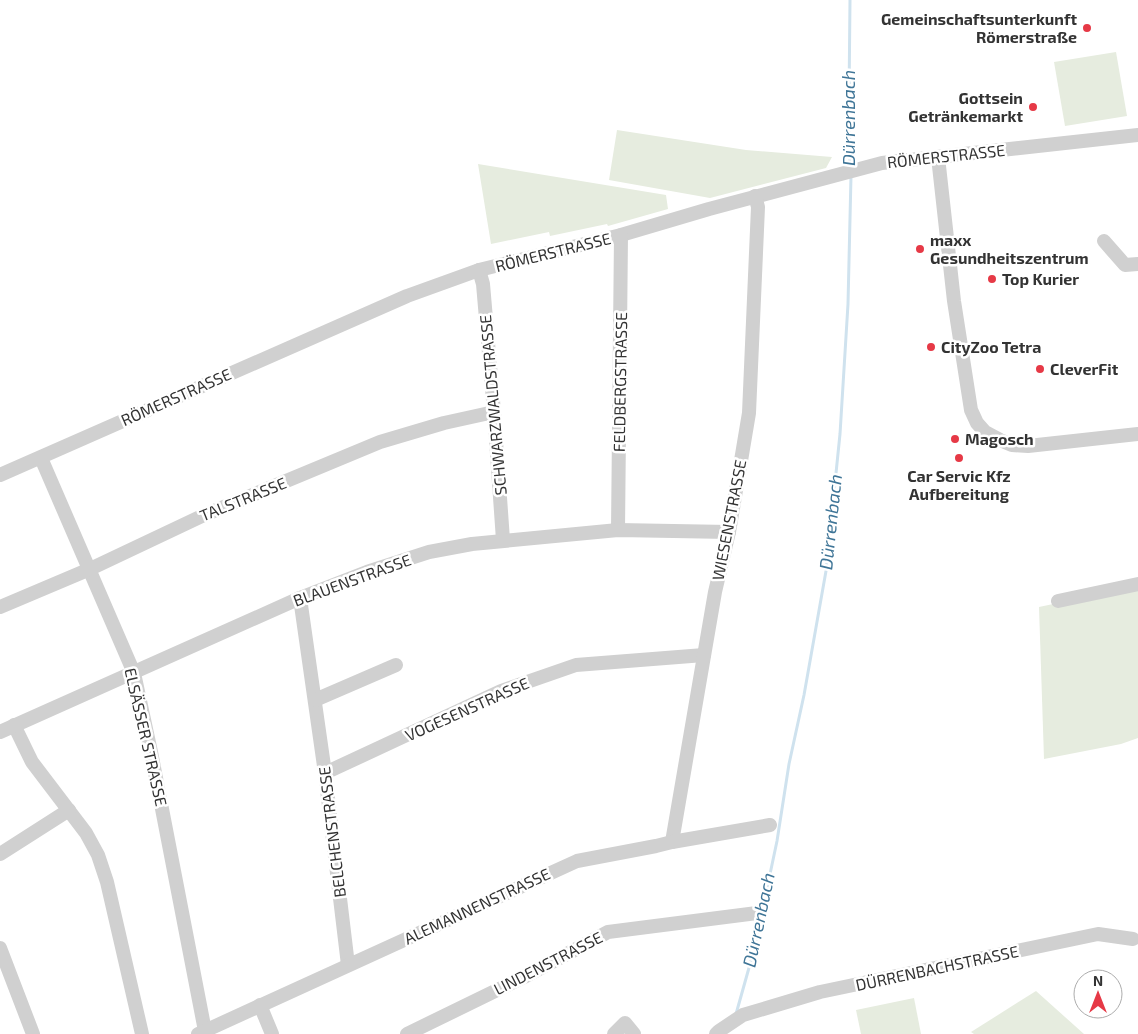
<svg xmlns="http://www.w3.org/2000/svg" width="1138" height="1034" font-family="'Exo 2',sans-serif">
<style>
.green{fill:#e6ecdf}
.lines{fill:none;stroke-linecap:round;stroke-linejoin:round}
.stream{stroke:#cfe2ee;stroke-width:3}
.minor{stroke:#d0d0d0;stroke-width:14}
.poi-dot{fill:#e63946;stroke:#fff;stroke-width:2}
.labels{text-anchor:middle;stroke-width:5;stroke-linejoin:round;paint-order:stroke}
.poi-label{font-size:16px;font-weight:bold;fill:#333;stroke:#fff;text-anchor:start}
.street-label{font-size:16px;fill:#333;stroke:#fff}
.water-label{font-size:18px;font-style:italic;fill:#3f7597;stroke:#fff}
</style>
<rect width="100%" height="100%" fill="#fff"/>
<g class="green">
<polygon points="1116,52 1127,116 1065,126 1054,62"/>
<polygon points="617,130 746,150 832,157 826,168 710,198 609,180"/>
<polygon points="478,164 666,195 668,209 608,226 607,224 550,236 549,232 491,244"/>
<polygon points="1138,586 1138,738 1121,744 1044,759 1039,607"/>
<polygon points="1036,991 1084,1034 974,1034 971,1032"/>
<polygon points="914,998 921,1034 861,1034 856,1010"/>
</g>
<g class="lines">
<g class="stream">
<polyline points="850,0 849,99 850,167"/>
<polyline points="736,1014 754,950 777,841 789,764 804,695 826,571 840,434 848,304 851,176"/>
</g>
<g class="minor">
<polyline points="938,157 954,301 971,410 977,423 985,432 1000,440 1012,445 1028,446 1138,434"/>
<polyline points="1104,241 1125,265 1138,264"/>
<polyline points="479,270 483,284 494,412 503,540"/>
<polyline points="41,458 134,673 151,752 205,1031"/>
<polyline points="0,475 407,296 479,270 621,235 709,209 882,163 1138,135"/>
<polyline points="618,530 621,235"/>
<polyline points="300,598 325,773 348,965"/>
<polyline points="1058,601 1138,584"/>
<polyline points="0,607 90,569 202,516 380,442 444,423 494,412"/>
<polyline points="315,700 396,665"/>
<polyline points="14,725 32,762 86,833 98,855 107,882 142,1034"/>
<polyline points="0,732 300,598 367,572 429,552 472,544 618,530 729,532"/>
<polyline points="325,773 501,691 576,665 704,655"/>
<polyline points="672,842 715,592 729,532 749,413 758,207 755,196"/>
<polyline points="0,854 69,810"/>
<polyline points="0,948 33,1034"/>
<polyline points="260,1005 272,1034"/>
<polyline points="198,1034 577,861 656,846 672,842 770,825"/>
<polyline points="407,1034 524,977 608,932 757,913"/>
<polyline points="614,1034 625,1023 634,1034"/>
<polyline points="716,1034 719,1031 743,1015 820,992 1098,934 1133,939"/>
</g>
</g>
<g class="poi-dot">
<circle cx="1087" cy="28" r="5"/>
<circle cx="1033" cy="107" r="5"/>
<circle cx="920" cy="249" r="5"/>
<circle cx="992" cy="279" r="5"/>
<circle cx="931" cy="347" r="5"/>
<circle cx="1040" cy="369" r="5"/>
<circle cx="955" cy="439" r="5"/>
<circle cx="959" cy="458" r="5"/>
</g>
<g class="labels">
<g class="poi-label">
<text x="1077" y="25" text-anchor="end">Gemeinschaftsunterkunft<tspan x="1077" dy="18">Römerstraße</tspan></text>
<text x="1023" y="104" text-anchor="end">Gottsein<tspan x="1023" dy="18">Getränkemarkt</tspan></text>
<text x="930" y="246">maxx<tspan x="930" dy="18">Gesundheitszentrum</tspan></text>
<text x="1002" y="285">Top Kurier</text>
<text x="941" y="353">CityZoo Tetra</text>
<text x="1050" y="375">CleverFit</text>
<text x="965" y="445">Magosch</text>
<text x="959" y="482" text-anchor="middle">Car Servic Kfz<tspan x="959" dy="18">Aufbereitung</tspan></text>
</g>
<g class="street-label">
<text transform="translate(946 156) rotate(-6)" y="6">RÖMERSTRASSE</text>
<text transform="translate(553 252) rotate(-14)" y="6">RÖMERSTRASSE</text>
<text transform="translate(620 382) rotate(-89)" y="6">FELDBERGSTRASSE</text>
<text transform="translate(176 397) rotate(-24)" y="6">RÖMERSTRASSE</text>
<text transform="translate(493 405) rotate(-95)" y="6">SCHWARZWALDSTRASSE</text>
<text transform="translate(243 499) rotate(-22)" y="6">TALSTRASSE</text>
<text transform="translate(729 520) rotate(-79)" y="6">WIESENSTRASSE</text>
<text transform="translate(352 580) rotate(-20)" y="6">BLAUENSTRASSE</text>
<text transform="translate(467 709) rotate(-24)" y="6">VOGESENSTRASSE</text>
<text transform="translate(146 737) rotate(77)" y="6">ELSÄSSER STRASSE</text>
<text transform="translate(332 832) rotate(-97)" y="6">BELCHENSTRASSE</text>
<text transform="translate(477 906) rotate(-25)" y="6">ALEMANNENSTRASSE</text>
<text transform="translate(548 963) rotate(-27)" y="6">LINDENSTRASSE</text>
<text transform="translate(937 968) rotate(-12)" y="6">DÜRRENBACHSTRASSE</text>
</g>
<g class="water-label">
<text transform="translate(849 118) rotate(-90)" y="6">Dürrenbach</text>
<text transform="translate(831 522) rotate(-84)" y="6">Dürrenbach</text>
<text transform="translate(759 920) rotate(-78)" y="6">Dürrenbach</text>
</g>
</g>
<g transform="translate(1098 994)"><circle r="24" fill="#ffffff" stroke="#adadad"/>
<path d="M0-4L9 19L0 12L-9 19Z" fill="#e63946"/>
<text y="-8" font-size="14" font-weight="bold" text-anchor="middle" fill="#333333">N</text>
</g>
</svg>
